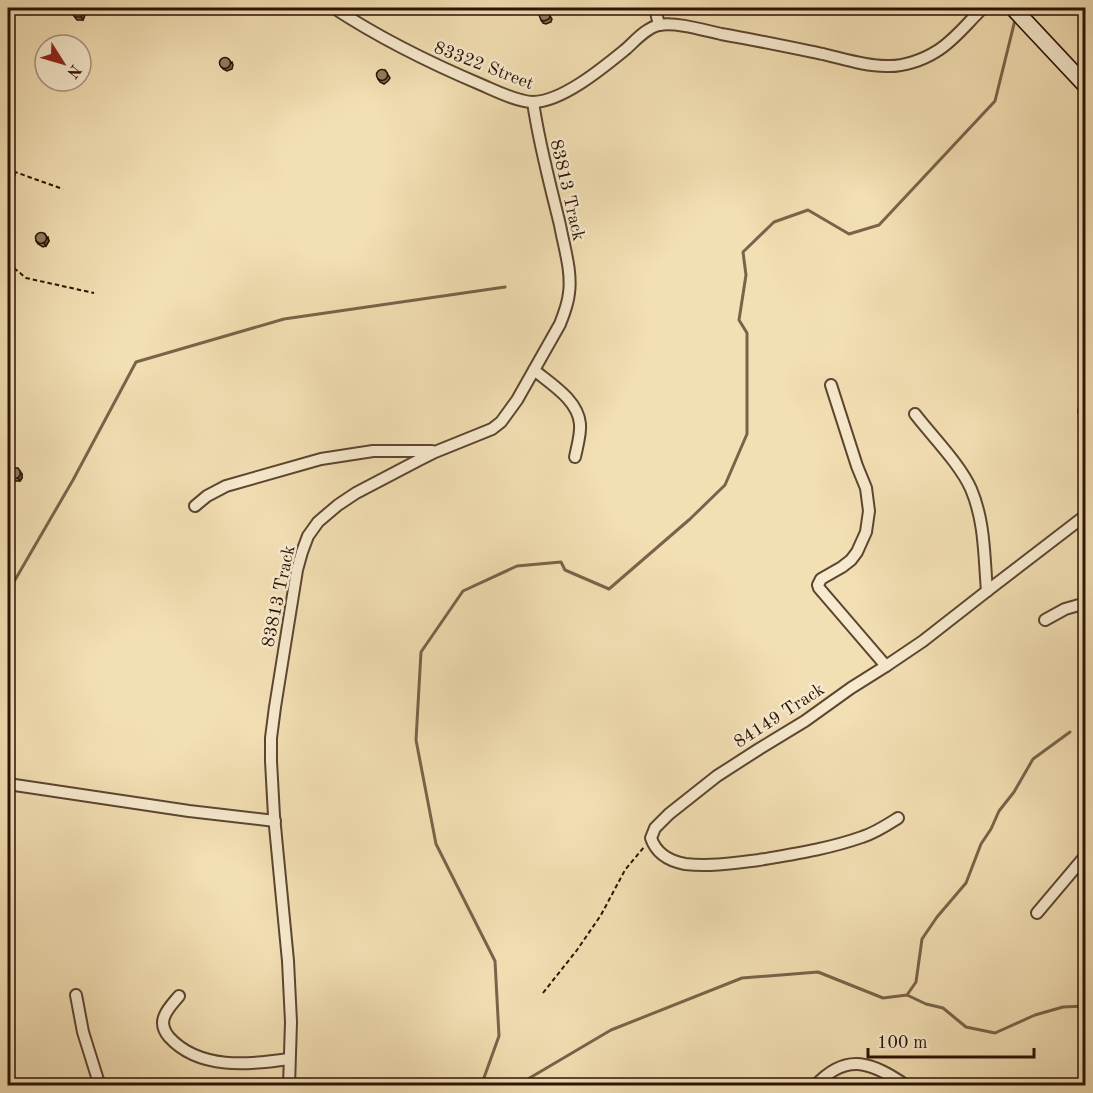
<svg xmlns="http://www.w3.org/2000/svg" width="1093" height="1093" font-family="'Old Standard TT',serif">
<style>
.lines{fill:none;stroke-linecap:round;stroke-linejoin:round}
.stream{stroke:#79634a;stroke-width:3}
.street-casing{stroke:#5c4530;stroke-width:14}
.secondary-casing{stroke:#2a1204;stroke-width:18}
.path{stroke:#2a1204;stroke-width:2;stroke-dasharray:4.5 3;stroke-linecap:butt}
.street{stroke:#f7eace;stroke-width:10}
.secondary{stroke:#f7eace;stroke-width:15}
.wall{fill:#7e6c52;stroke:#2a1204;stroke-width:1.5}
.shaded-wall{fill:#665842;stroke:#2a1204;stroke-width:1.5}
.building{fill:#927d5f;stroke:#2a1204;stroke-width:1.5}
.labels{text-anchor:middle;stroke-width:5;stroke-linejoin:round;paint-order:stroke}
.street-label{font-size:18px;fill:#2a1204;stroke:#f7eace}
</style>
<rect width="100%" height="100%" fill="#f2dfb3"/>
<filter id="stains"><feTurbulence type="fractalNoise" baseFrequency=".00333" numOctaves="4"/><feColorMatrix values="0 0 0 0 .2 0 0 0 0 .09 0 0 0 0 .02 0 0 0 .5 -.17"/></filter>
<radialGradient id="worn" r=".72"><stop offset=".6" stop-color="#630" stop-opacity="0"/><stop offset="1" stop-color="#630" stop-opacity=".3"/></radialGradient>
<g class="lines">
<g class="stream">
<polyline points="8,592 73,480 136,362 284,319 505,287"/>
<polyline points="907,995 916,982 922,939 937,917 966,883 981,844 991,829 999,811 1014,792 1033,759 1070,732"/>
<polyline points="481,1086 499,1036 495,961 436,844 416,740 421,652 463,591 517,566 561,562 565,570 609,589 690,519 725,485 747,434 747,333 739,320 746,275 743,252 774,222 808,210 849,234 879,225 995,101 1015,20"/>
<polyline points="516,1086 611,1030 742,978 818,972 883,998 907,995 926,1004 943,1008 966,1027 995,1033 1035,1015 1063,1007 1086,1006"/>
</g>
<g class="street-casing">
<g id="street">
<path d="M334,8C381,39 430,63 482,85C496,91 518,102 533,102C562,102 604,67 626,49C635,41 646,28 659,25C677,22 703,30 721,34C756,40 789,47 823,54C844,59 865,66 886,66C903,67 923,60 937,51C955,40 968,22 983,8"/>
<polyline points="655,8 659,25"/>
<path d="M534,370C551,384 578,400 580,424C581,434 577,447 575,457"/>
<polyline points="831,385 857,466 866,488 869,511 866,532 857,552 851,560 842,567 821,579 818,585 819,588 886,666"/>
<polyline points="1084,411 1086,413"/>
<path d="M915,414C932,436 960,464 971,489C985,522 984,556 987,591"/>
<polyline points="195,506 207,496 226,486 321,459 373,451 432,451"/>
<polyline points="1045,620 1065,609 1086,603"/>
<polyline points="8,784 189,811 275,821"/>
<path d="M898,818C887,825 875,833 862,837C828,849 794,854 759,860C735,863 710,867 685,864C669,861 656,853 651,838L655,828L669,814L717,776L759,749L805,721L851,688L886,666L923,641L987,591L1086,515"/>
<polyline points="1037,913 1086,855"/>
<polyline points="76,995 83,1032 98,1080 102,1086"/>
<path d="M179,996C174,1002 168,1008 165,1015C161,1023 164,1031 169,1037C199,1070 249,1065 289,1059"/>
<path d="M289,1086L291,1022L288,961L274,816L271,761V738L275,707L297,570L302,552L308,536L318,522L338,505L356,493L419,460L435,452L492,429L501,422L517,400L560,324C564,314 568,304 569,293C572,271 564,247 560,225C550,184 539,144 533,102"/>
<path d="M815,1086C847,1051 873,1063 907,1086"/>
</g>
</g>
<g class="secondary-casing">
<polyline id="secondary" points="1013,8 1086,86"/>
</g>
<g class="path">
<polyline points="8,166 15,172 63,189"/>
<polyline points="15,172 8,253 14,268 26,278 94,293"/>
<polyline points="543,993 577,950 601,915 625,870 644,847"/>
</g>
<use href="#street" class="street"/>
<use href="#secondary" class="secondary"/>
</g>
<g class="wall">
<polygon points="547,11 552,19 551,22 546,24 543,23 541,20"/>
<polygon points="85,15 83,20 77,20 74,16"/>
<polygon points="232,62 233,65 232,69 227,71 223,69 221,66"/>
<polygon points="385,70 390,78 388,81 384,84 380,82 378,79"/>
<polygon points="48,237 49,241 46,246 43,247 38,244 36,241"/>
<polygon points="8,460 10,463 11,468 22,474 22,478 20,481 15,481 8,472"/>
</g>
<g class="shaded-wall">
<polygon points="82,8 85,15 83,20 81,17"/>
<polygon points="45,234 49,241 46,246 44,243"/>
<polygon points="20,471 22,474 22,478 20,481 18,478"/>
</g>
<g class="building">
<polygon points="73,8 81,8 83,12 81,17 75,17 72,13"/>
<polygon points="543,10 547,11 550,16 549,19 544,21 541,20 539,15"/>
<circle cx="225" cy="63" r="5.5"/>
<circle cx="382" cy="75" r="5.5"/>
<circle cx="41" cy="238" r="5.5"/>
<polygon points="8,460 10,468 18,468 20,471 20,475 18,478 13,478 10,476 8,470"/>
</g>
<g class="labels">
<g class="street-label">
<text transform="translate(484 65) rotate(21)" y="6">83322 Street</text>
<text transform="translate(568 190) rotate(77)" y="6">83813 Track</text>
<text transform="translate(278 596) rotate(-78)" y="6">83813 Track</text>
<text transform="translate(779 715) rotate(-33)" y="6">84149 Track</text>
</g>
</g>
<rect width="1093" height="1093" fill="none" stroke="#f2dfb3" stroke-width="30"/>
<rect x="9" y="9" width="1075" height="1075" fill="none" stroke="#2a1204" stroke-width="3"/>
<rect x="15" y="15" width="1063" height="1063" fill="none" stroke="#2a1204" stroke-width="1.5"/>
<g transform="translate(63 63) rotate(127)"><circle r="28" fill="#f7eace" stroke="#a5947d" stroke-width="1.5"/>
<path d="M0-4.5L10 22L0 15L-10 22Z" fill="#8f2418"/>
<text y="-9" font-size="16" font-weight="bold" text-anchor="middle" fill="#2a1204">N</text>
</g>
<path d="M868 1048v9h166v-9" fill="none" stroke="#2a1204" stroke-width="3"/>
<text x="877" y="1048" font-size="18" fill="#2a1204" stroke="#f7eace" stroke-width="4.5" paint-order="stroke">100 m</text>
<rect width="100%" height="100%" filter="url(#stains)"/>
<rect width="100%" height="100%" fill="url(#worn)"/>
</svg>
